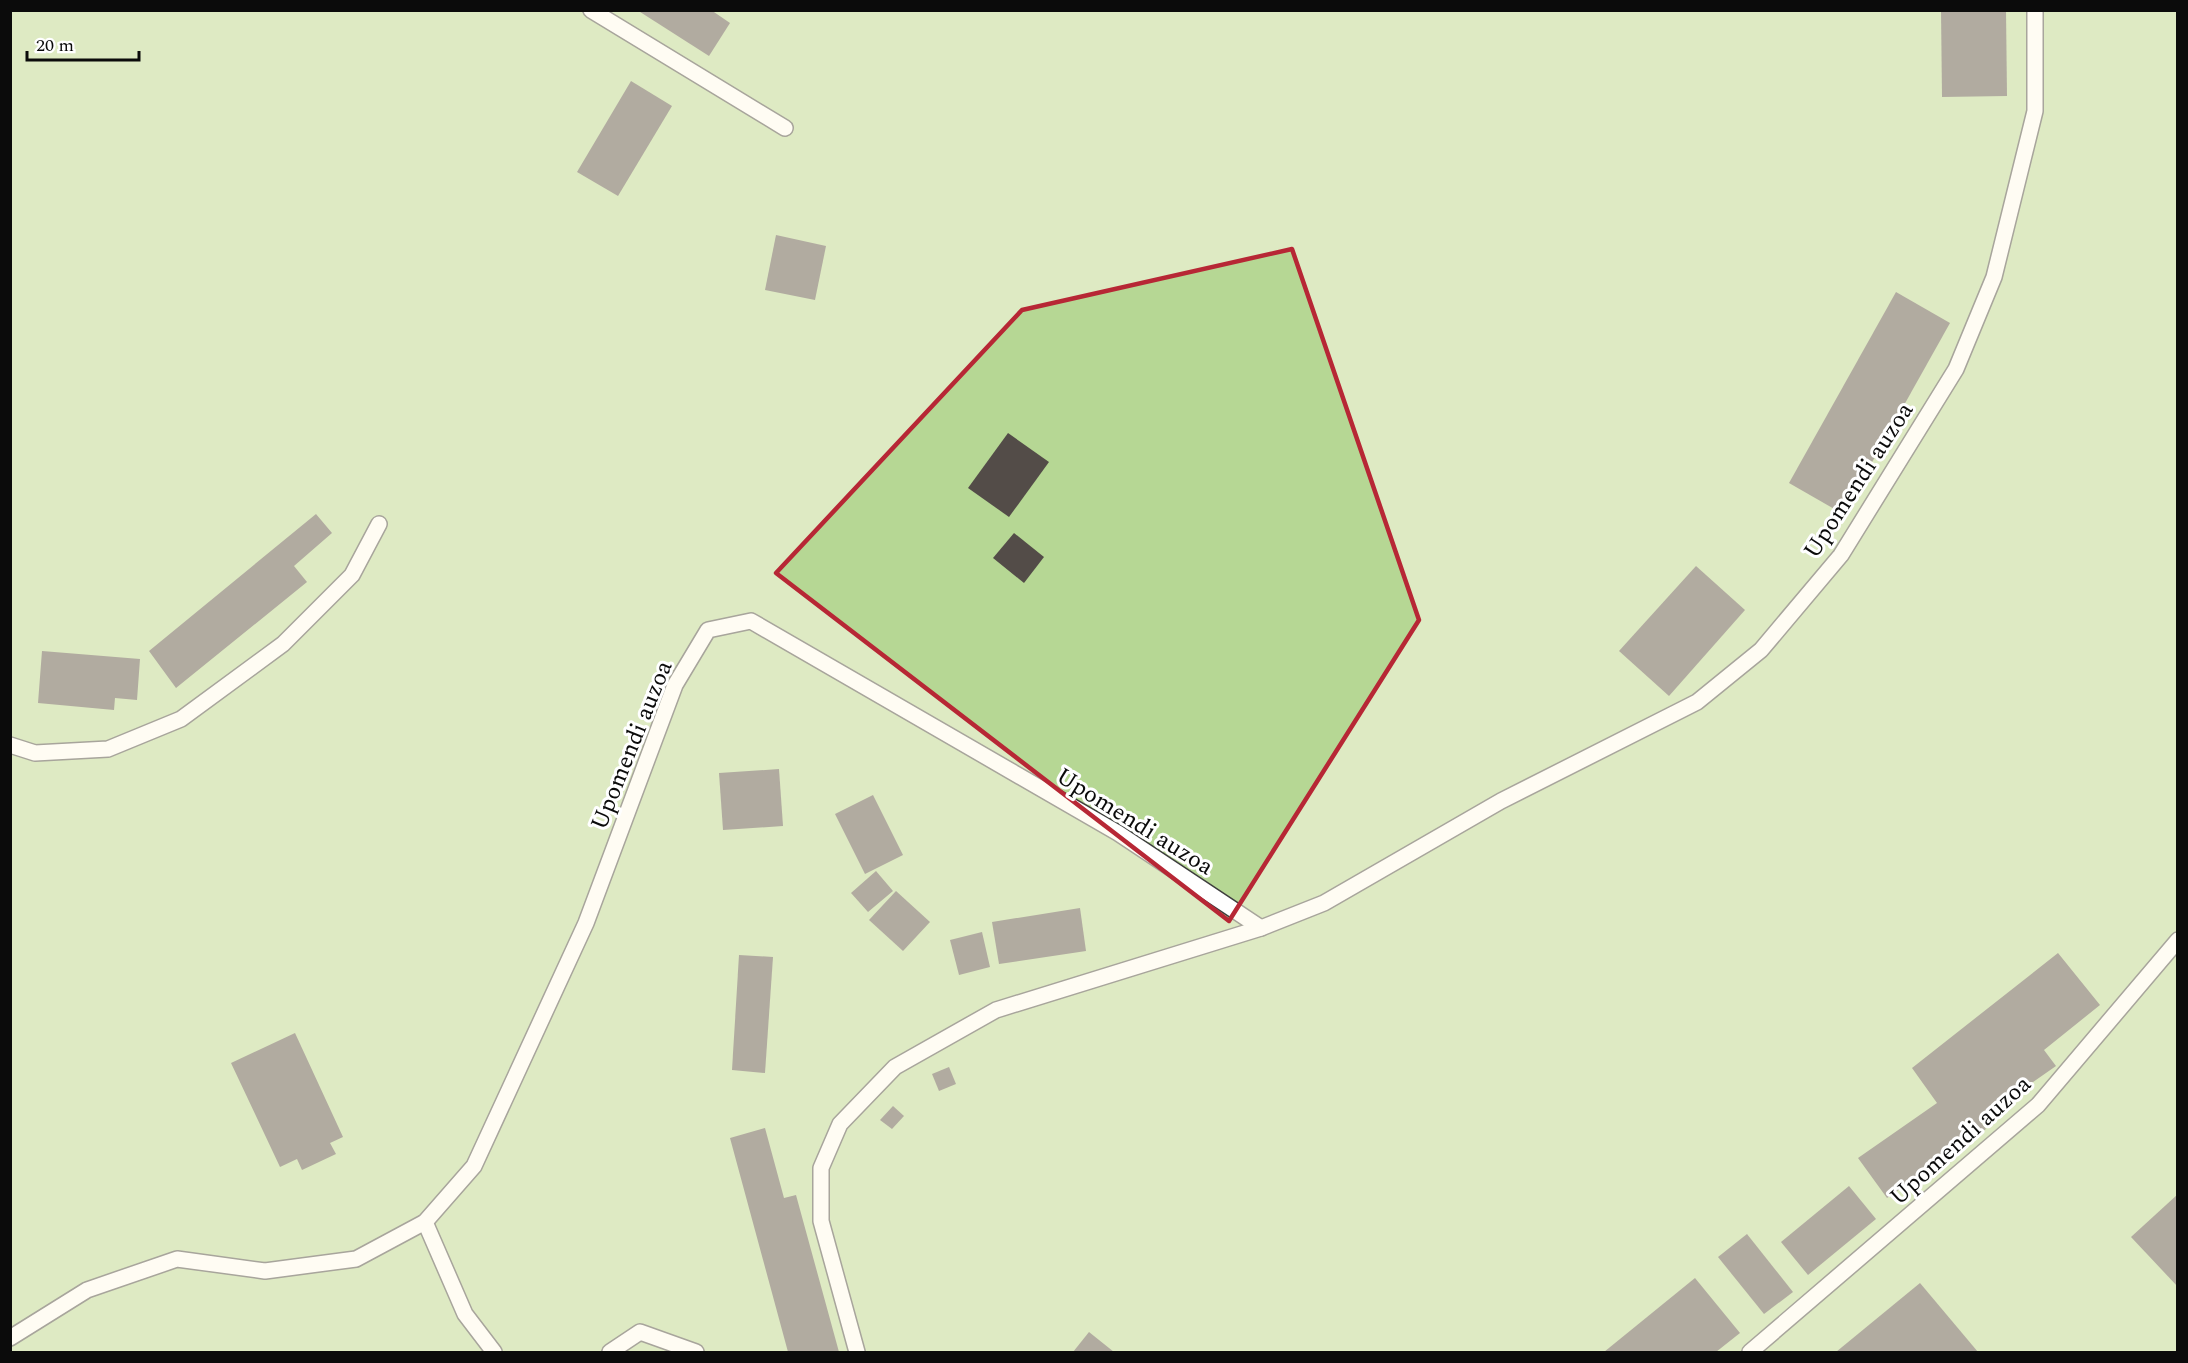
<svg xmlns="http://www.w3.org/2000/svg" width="2188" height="1363" font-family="Spectral,serif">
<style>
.forest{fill:#b6d794}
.building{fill:#534c48}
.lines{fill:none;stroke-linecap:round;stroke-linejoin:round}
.lane-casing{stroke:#3e3e3e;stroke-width:18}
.lane{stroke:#fff;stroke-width:15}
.marked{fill:none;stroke:#b72735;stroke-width:4.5;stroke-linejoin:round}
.labels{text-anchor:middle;stroke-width:6;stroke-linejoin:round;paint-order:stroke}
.street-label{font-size:24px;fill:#0b0b0b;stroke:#fff}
</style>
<rect width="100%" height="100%" fill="#fff9e9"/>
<rect class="forest" x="11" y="11" width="2166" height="1341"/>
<g class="building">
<polygon points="637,10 711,10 730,23 709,56"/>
<polygon points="1941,10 2006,10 2007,96 1942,97"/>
<polygon points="631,81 672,106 618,196 577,172"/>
<polygon points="776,235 826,246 815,300 765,290"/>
<polygon points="1896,292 1950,323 1843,514 1789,483"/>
<polygon points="1008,433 1049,462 1009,517 968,488"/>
<polygon points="316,514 332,533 294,566 307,582 176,688 149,651"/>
<polygon points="1014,533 1044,557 1024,583 993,558"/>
<polygon points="1696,566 1745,610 1669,696 1619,651"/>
<polygon points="42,651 140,659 137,700 115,698 114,710 38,703"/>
<polygon points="779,769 783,826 723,830 719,773"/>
<polygon points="873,795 903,855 865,874 835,814"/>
<polygon points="876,871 893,891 868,912 851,893"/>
<polygon points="896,891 930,922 903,951 869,920"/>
<polygon points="1080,908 1086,951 999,964 992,922"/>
<polygon points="982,932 990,967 959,975 950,940"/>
<polygon points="2058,953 2100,1005 2044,1050 2056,1066 1979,1120 1986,1129 1887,1198 1858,1158 1937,1103 1912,1068"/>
<polygon points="739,955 773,957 765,1073 732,1070"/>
<polygon points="295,1033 343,1137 330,1143 336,1154 302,1170 297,1159 280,1167 231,1063"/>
<polygon points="949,1067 956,1084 939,1091 932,1074"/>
<polygon points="893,1106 904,1116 892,1129 880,1120"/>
<polygon points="765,1128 784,1198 796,1195 839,1352 788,1352 730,1138"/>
<polygon points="1849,1186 1876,1219 1808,1275 1781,1242"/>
<polygon points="2178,1194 2178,1287 2131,1237"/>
<polygon points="1747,1234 1793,1292 1764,1314 1718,1257"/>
<polygon points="1695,1278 1740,1333 1716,1352 1604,1352"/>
<polygon points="1920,1283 1978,1352 1836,1352"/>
<polygon points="1089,1332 1114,1352 1073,1352"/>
</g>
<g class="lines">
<g class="lane-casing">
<g id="lane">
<polyline points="591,10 785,128"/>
<polyline points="10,745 35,753 108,749 181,719 283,644 352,575 379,524"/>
<polyline points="425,1222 465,1314 494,1352"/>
<polyline points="10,1338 87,1290 177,1259 265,1271 356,1259 425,1222 474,1166 586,923 675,685 708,630 751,621 1118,833 1261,928"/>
<polyline points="610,1352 640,1332 696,1352"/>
<polyline points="857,1352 821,1221 821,1168 840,1124 895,1067 996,1010 1261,928 1324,903 1501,801 1697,702 1761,650 1841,555 1956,369 1994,277 2035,111 2035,10"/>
<polyline points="1750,1352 2038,1105 2178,940"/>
</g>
</g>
<use href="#lane" class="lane"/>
</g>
<path d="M0 0H2188V1363H0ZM1292,249L1419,620L1229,921L776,573L1022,310Z" fill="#fff9e9" fill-opacity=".55" fill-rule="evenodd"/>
<path class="marked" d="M1292,249L1419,620L1229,921L776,573L1022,310Z"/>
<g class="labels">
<g class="street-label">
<text transform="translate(1858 480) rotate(-57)" y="8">Upomendi auzoa</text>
<text transform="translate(631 745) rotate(-68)" y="8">Upomendi auzoa</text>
<text transform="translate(1135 821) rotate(32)" y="8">Upomendi auzoa</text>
<text transform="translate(1960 1140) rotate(-42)" y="8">Upomendi auzoa</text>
</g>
</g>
<rect width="2188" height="1363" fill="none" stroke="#0b0b0b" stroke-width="24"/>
<path d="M27 51v9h112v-9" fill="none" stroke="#0b0b0b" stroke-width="3"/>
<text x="36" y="51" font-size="18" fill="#0b0b0b" stroke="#ffffff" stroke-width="4.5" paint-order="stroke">20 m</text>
</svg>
